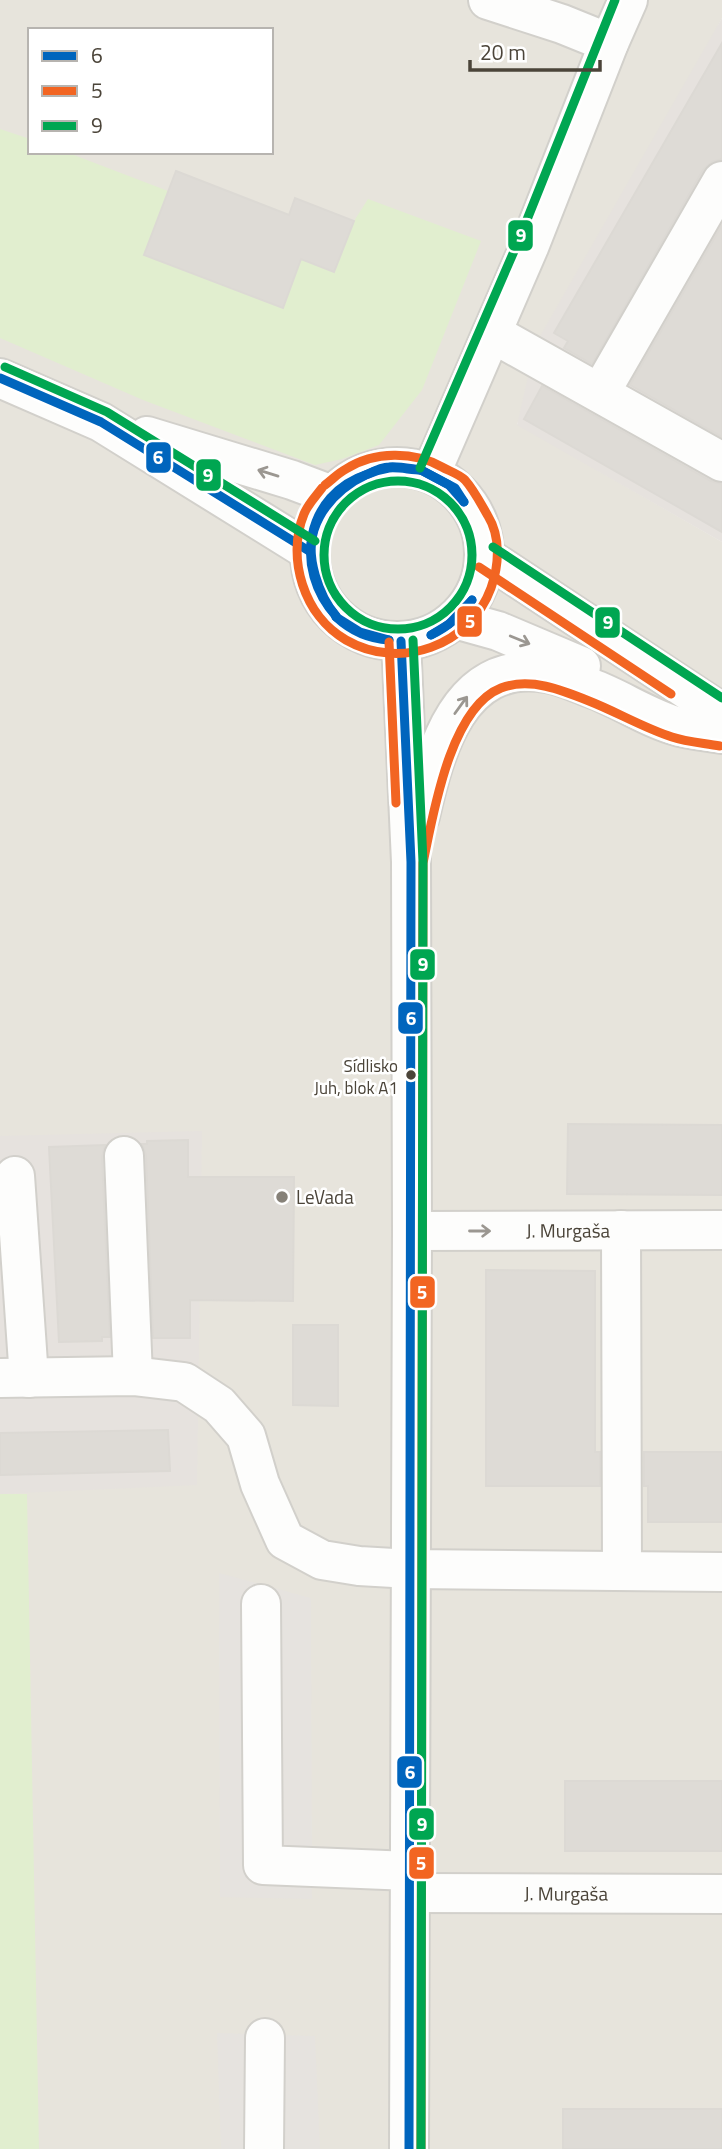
<svg xmlns="http://www.w3.org/2000/svg" width="722" height="2149" font-family="'Titillium Web',sans-serif">
<style>
.residential{fill:#e7e4dc;fill-rule:evenodd}
.industrial{fill:#e6e2de}
.green{fill:#e1eecf}
.parking{fill:#e6e3df}
.building{fill:#dedbd6;stroke:#dcd9d4;stroke-width:2}
.lines{fill:none;stroke-linecap:round;stroke-linejoin:round}
.minor-casing{stroke:#d2d0cb;stroke-width:42}
.minor{stroke:#fdfdfc;stroke-width:38}
.bus-1-casing{stroke:#fff;stroke-width:14}
.bus-2-casing{stroke:#fff;stroke-width:14}
.bus-3-casing{stroke:#fff;stroke-width:14}
.bus-1{stroke:#0065bd;stroke-width:9}
.bus-2{stroke:#f26522;stroke-width:9}
.bus-3{stroke:#00a651;stroke-width:9}
.oneway{stroke:#9b9791}
.bus-dot{fill:#4b4439;stroke:#fff;stroke-width:2.5}
.poi-dot{fill:#868178;stroke:#fff;stroke-width:2.5}
.labels{text-anchor:middle;stroke-width:5;stroke-linejoin:round;paint-order:stroke}
.bus-label{font-size:17px;fill:#4b4439;stroke:#fff;text-anchor:end}
.poi-label{font-size:19px;fill:#4b4439;stroke:#fff;text-anchor:start}
.street-label{font-size:19px;fill:#4b4439;stroke:#fff}
.line-badge{stroke:#fff;stroke-width:2.5}
.badge-label{font-size:19px;text-anchor:middle;font-weight:bold;fill:#fff}
</style>
<rect width="100%" height="100%" fill="#f4f2ee"/>
<path class="residential" d="M0,0H722V18L517,424L722,542V2149H0ZM30,30H271V152H30Z"/>
<g class="industrial">
<polygon points="722,18 722,542 517,425 535,345"/>
<polygon points="202,1131 197,1485 0,1494 0,1136"/>
</g>
<g class="green">
<polygon points="0,129 30,139 30,152 66,152 168,191 144,255 283,308 301,259 334,271 354,221 368,199 481,241 422,390 379,445 342,459 315,465 143,400 0,338"/>
<polygon points="0,1494 27,1494 39,2149 0,2149"/>
</g>
<g class="parking">
<polygon points="219,1573 311,1598 312,1899 220,1897"/>
<polygon points="217,2033 315,2036 320,2149 221,2149"/>
</g>
<g class="building">
<polygon points="722,43 722,159 712,162 703,170 592,364 564,348 568,341 554,333"/>
<polygon points="176,171 289,215 295,198 354,221 334,272 301,259 283,308 144,255"/>
<polygon points="722,225 722,437 630,385"/>
<polygon points="542,386 711,481 722,484 722,532 524,419"/>
<polygon points="568,1124 722,1125 722,1195 567,1194"/>
<polygon points="188,1140 188,1177 294,1177 293,1301 190,1300 190,1338 153,1338 146,1155 142,1144 147,1144 147,1141"/>
<polygon points="105,1145 102,1157 110,1337 102,1337 102,1341 59,1342 49,1147"/>
<polygon points="486,1270 595,1271 595,1452 600,1452 600,1486 486,1486"/>
<polygon points="293,1325 338,1325 338,1406 293,1405"/>
<polygon points="168,1430 170,1471 0,1475 0,1433"/>
<polygon points="644,1452 722,1452 722,1522 648,1522 648,1486 644,1486"/>
<rect x="565" y="1781" width="157" height="70"/>
<rect x="563" y="2109" width="159" height="40"/>
</g>
<g class="lines">
<g class="minor-casing">
<g id="minor">
<polyline points="488,0 562,24 609,43"/>
<polyline points="492,333 722,462"/>
<polyline points="0,378 101,422 309,551"/>
<polyline points="600,393 722,181"/>
<polyline points="147,436 292,480 332,495"/>
<circle cx="397" cy="554" r="87"/>
<polyline points="431,473 529,247 609,43 628,0"/>
<polyline points="486,557 722,713"/>
<polyline points="455,619 498,631 581,666"/>
<polyline points="401,641 411,862 412,1231 409,2149"/>
<path d="M420,816C435,750 459,659 546,673C561,675 577,683 591,688C621,699 649,719 680,727C694,730 708,732 722,734"/>
<polyline points="124,1156 133,1376"/>
<polyline points="15,1176 29,1378"/>
<polyline points="621,1230 622,1571"/>
<path id="s1" d="M412,1231L722,1230"/>
<polyline points="0,1378 133,1376 184,1382 219,1405 246,1436 260,1484 285,1540 322,1560 359,1566 411,1569 722,1572"/>
<polyline points="261,1604 263,1865 410,1871"/>
<path id="s2" d="M410,1893L722,1894"/>
<polyline points="264,2149 265,2038"/>
</g>
</g>
<use href="#minor" class="minor"/>
<g class="bus-1-casing">
<g id="bus-1">
<polyline points="0,378 101,422 309,551"/>
<polyline points="421,470 455,488 464,502"/>
<polyline points="421,470 449,485 464,502"/>
<path d="M336,616C293,569 305,494 368,474C374,471 382,467 389,467C399,466 412,469 421,470"/>
<path d="M336,616C319,596 305,556 314,530C324,499 356,473 389,468C399,467 411,470 421,470"/>
<polyline points="336,617 360,632 389,640"/>
<path d="M336,617C350,630 369,639 389,640"/>
<polyline points="431,635 449,624 472,600"/>
<path d="M431,635C448,627 461,616 472,600"/>
<polyline points="401,641 411,862 409,2149"/>
</g>
</g>
<g class="bus-2-casing">
<g id="bus-2">
<path d="M322,488C316,496 308,504 304,514C286,558 304,616 346,640C400,671 470,646 491,588C499,566 501,537 488,516C481,504 474,490 465,480C459,474 449,471 442,467C414,451 374,451 346,469C338,473 332,480 325,485"/>
<polyline points="479,567 671,694"/>
<polyline points="389,642 396,803"/>
<path d="M421,2149L423,863C433,815 450,708 501,688C530,677 562,690 589,701C617,712 644,728 672,737C687,742 704,743 720,746"/>
</g>
</g>
<g class="bus-3-casing">
<g id="bus-3">
<polyline points="5,367 107,412 315,541"/>
<polyline points="420,468 518,242 615,0"/>
<circle cx="398" cy="555" r="74"/>
<polyline points="493,547 722,698"/>
<polyline points="413,640 423,862 421,2149"/>
</g>
</g>
<use href="#bus-1" class="bus-1"/>
<use href="#bus-2" class="bus-2"/>
<use href="#bus-3" class="bus-3"/>
</g>
<defs><path id="oneway-shaft" d="M-6 0H5M1.5-3L5.5 0L1.5 3" fill="none" stroke-width="1.6" stroke-linecap="round" stroke-linejoin="round" transform="scale(1.75)"/></defs>
<g class="oneway">
<use href="#oneway-shaft" transform="translate(268 473) rotate(-163)"/>
<use href="#oneway-shaft" transform="translate(520 640) rotate(22)"/>
<use href="#oneway-shaft" transform="translate(461 705) rotate(-54)"/>
<use href="#oneway-shaft" transform="translate(480 1231)"/>
</g>
<circle class="bus-dot" cx="411" cy="1075" r="6"/>
<circle class="poi-dot" cx="282" cy="1197" r="7"/>
<g class="labels">
<g class="bus-label">
<text x="398" y="1072">Sídlisko<tspan x="398" dy="22">Juh, blok A1</tspan></text>
</g>
<g class="poi-label">
<text x="296" y="1204">LeVada</text>
</g>
<g class="street-label">
<text dy="7" stroke="none"><textPath href="#s1" startOffset="156">J. Murgaša</textPath></text>
<text dy="7" stroke="none"><textPath href="#s2" startOffset="156">J. Murgaša</textPath></text>
</g>
</g>
<g class="line-badge">
<rect x="507" y="219" width="27" height="33" rx="7" fill="#00a651"/>
<rect x="145" y="441" width="27" height="33" rx="7" fill="#0065bd"/>
<rect x="195" y="458" width="27" height="34" rx="7" fill="#00a651"/>
<rect x="456" y="605" width="27" height="33" rx="7" fill="#f26522"/>
<rect x="594" y="606" width="27" height="33" rx="7" fill="#00a651"/>
<rect x="409" y="948" width="27" height="33" rx="7" fill="#00a651"/>
<rect x="397" y="1001" width="27" height="34" rx="7" fill="#0065bd"/>
<rect x="409" y="1275" width="27" height="34" rx="7" fill="#f26522"/>
<rect x="396" y="1755" width="27" height="34" rx="7" fill="#0065bd"/>
<rect x="408" y="1807" width="27" height="34" rx="7" fill="#00a651"/>
<rect x="408" y="1846" width="27" height="34" rx="7" fill="#f26522"/>
</g>
<g class="badge-label">
<text x="521" y="242">9</text>
<text x="158" y="464">6</text>
<text x="208" y="482">9</text>
<text x="470" y="628">5</text>
<text x="608" y="629">9</text>
<text x="423" y="971">9</text>
<text x="411" y="1025">6</text>
<text x="422" y="1299">5</text>
<text x="410" y="1779">6</text>
<text x="422" y="1831">9</text>
<text x="421" y="1870">5</text>
</g>
<rect x="28" y="28" width="245" height="126" fill="#ffffff" stroke="#b7b4b0" stroke-width="2"/>
<rect x="42" y="51" width="35" height="10" fill="#0065bd" stroke="#b7b4b0" stroke-width="2"/>
<text x="91" y="63" font-size="21" fill="#4b4439">6</text>
<rect x="42" y="86" width="35" height="10" fill="#f26522" stroke="#b7b4b0" stroke-width="2"/>
<text x="91" y="98" font-size="21" fill="#4b4439">5</text>
<rect x="42" y="121" width="35" height="10" fill="#00a651" stroke="#b7b4b0" stroke-width="2"/>
<text x="91" y="133" font-size="21" fill="#4b4439">9</text>
<path d="M470 60v10h130v-10" fill="none" stroke="#4b4439" stroke-width="3.5"/>
<text x="480" y="60" font-size="21" fill="#4b4439" stroke="#ffffff" stroke-width="5" paint-order="stroke">20 m</text>
</svg>
